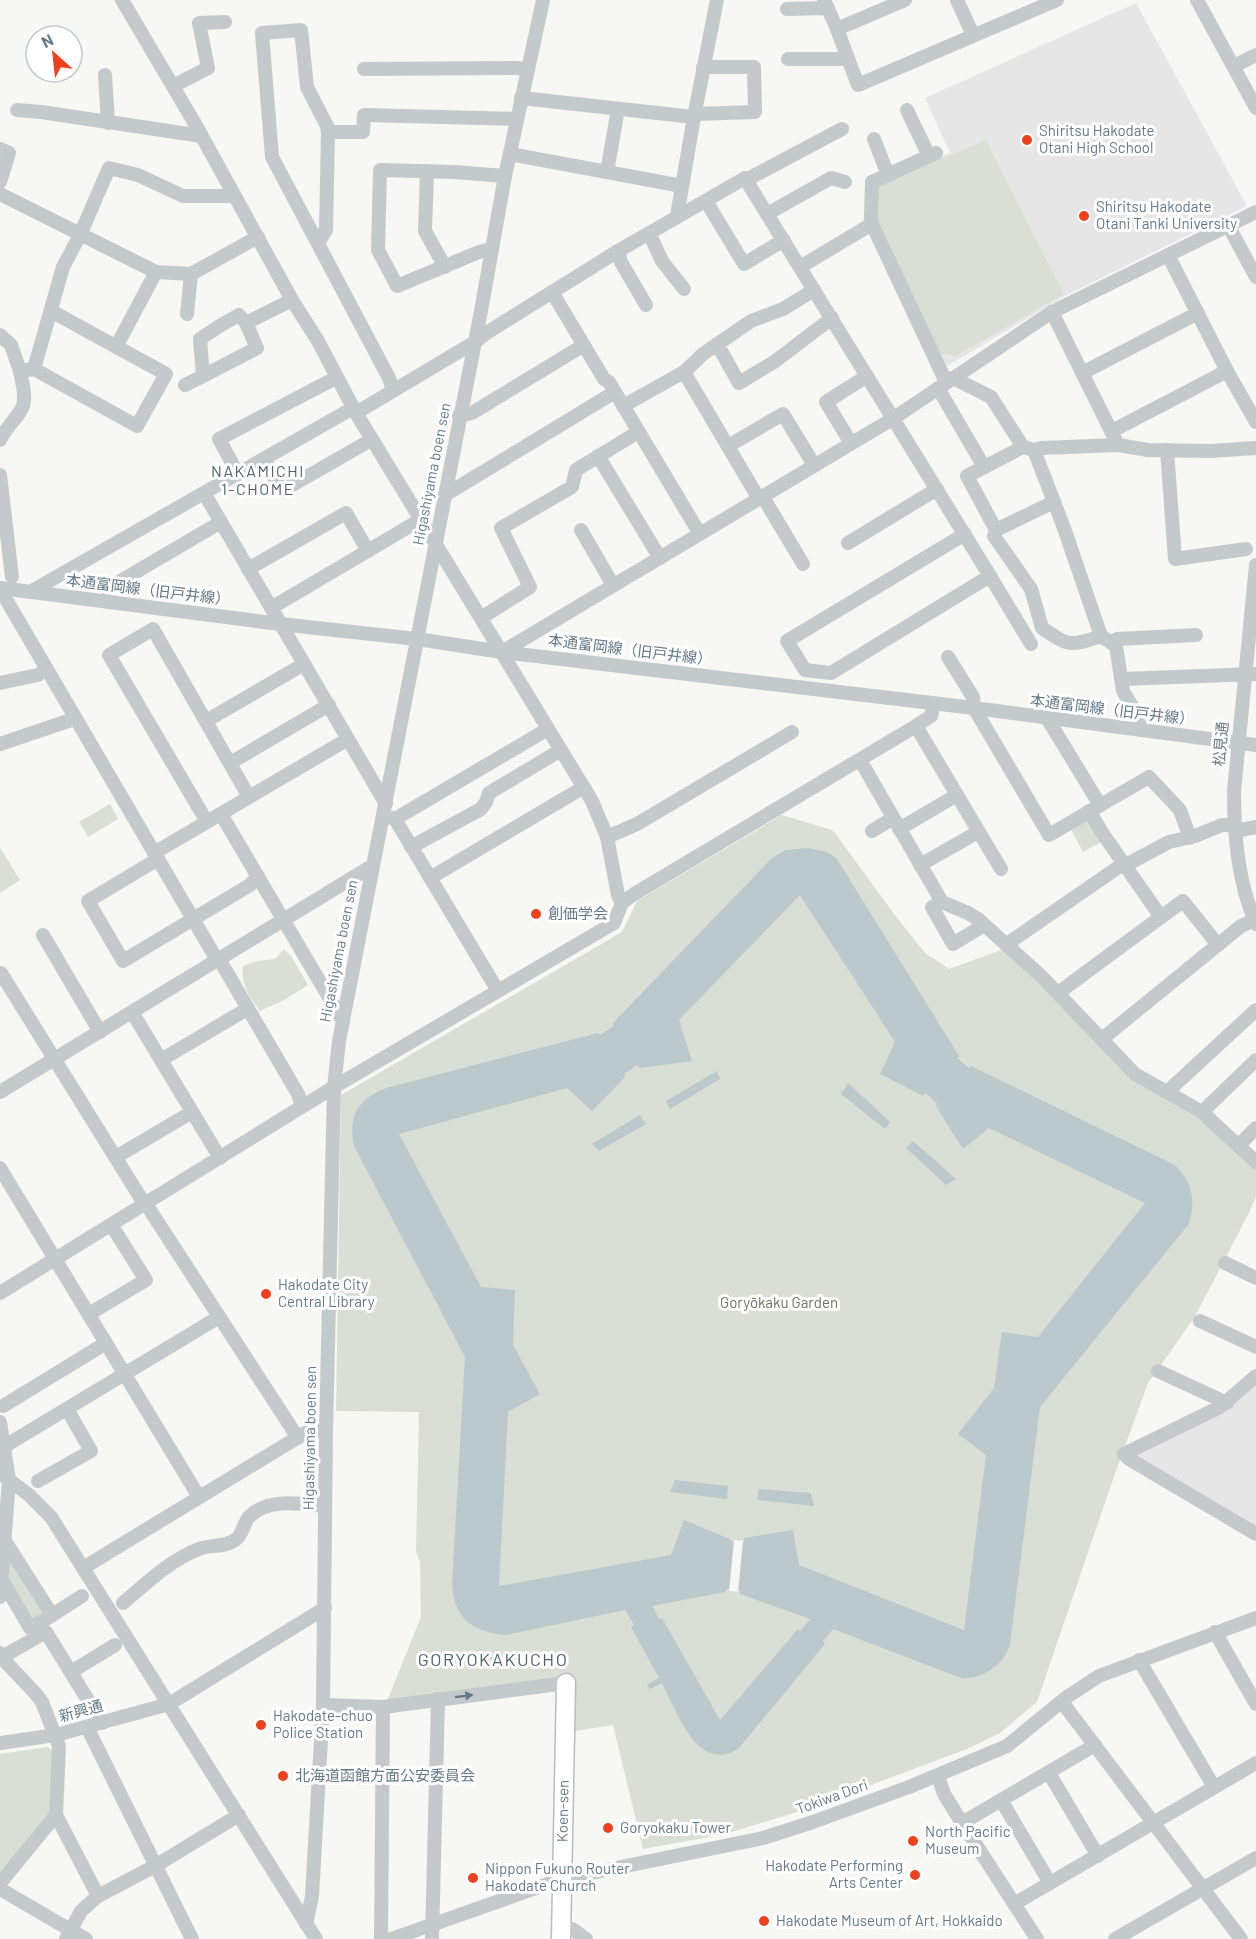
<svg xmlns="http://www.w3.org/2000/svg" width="1256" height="1939" font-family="Barlow,'Noto Sans JP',sans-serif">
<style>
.built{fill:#e5e6e5}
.green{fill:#d9dfd4}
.water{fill:#bbc8cc;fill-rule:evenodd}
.pier{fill:#f7f7f4}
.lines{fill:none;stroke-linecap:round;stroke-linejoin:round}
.major-casing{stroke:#b7bcbf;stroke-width:21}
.minor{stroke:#c4c9cc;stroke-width:14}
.major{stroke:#fff;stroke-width:18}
.oneway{fill:#647987}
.poi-dot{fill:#ee401d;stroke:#fff;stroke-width:2}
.labels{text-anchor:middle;stroke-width:6;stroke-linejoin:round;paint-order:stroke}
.poi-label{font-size:15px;fill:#647987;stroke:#fff;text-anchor:start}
.street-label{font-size:15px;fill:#647987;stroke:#fff}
.park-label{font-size:15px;fill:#66785f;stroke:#fff}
.neighbourhood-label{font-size:16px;letter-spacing:1.5px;fill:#53626b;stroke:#fff}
.quarter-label{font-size:18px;letter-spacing:1.5px;fill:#53626b;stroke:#fff}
</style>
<rect width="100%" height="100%" fill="#f7f7f4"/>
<g class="built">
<polygon points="1136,3 1247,206 1065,296 944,368 876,185 950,153 925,98"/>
<polygon points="1256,1383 1256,1528 1133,1455"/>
</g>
<g class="green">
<polygon points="986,140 1064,294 956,356 939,353 876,218 878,186"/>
<polygon points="110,804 118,819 88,837 79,822"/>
<polygon points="782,815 832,830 835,833 894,914 925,953 949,969 1004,949 1015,957 1133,1078 1203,1118 1256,1169 1256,1197 1249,1213 1194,1318 1148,1383 1113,1479 1037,1702 1000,1733 967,1749 807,1809 725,1834 643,1849 613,1725 575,1731 574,1676 387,1701 421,1617 420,1562 416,1552 419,1412 336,1411 341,1095 622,932 637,901"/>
<polygon points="1083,820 1089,822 1101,842 1083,852 1070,828"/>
<polygon points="0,848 20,880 0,893"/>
<path d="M284,949L291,956L308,985L284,1000L260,1011C249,996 241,985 243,966L257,961L275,959Z"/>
<polygon points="9,1555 47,1613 30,1622 6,1581"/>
<polygon points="48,1747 54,1752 49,1813 0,1872 0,1754"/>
</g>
<g class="water">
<path d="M809,848L827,852L837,859L959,1056L957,1058L969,1068L971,1066L1175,1165C1192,1181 1197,1203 1188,1225L1040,1407L1010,1644C1004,1665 982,1680 961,1678L833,1629L823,1641L825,1644L739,1748C698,1776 676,1710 662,1683L650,1689L647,1685L659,1678L631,1627L634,1625L625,1610L505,1635C472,1632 454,1618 452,1584L465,1357L354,1146C348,1116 358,1099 386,1088L598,1033L600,1035L614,1026L612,1024L771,859L785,850ZM800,895L895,1042L880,1074L923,1096L926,1093L937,1103L936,1106L963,1149L989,1128L1145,1203L1038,1337L1002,1332L994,1388L958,1434L986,1455L964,1630L799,1565L793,1530L744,1538V1542L730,1541V1539L684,1520L671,1555L499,1586L508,1412L540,1394L513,1345L515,1290L481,1287L399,1134L567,1088L592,1111L626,1076L624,1074L637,1065L640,1068L692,1061L679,1020ZM726,1589L740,1590V1594L810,1619L800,1631L798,1629L720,1720L662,1618L659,1619L652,1606L725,1592Z"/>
<polygon points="717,1071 720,1079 670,1109 666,1101"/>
<polygon points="848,1083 890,1122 885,1129 841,1094"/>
<polygon points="640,1115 646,1124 599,1151 592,1144"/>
<polygon points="913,1141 956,1179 946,1185 906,1148"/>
<polygon points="675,1480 728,1486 727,1499 670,1492"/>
<polygon points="759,1489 811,1493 814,1506 757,1500"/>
</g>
<polygon class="pier" points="734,1540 743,1541 738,1592 729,1591"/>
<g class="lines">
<g class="major-casing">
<polyline id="major" points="561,1939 566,1683"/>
</g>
<g class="minor">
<polyline points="824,0 837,29 858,85 1057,0"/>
<polyline points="957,0 973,35"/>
<polyline points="1197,0 1256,108"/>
<polyline points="787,9 828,8"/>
<polyline points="837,29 905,0"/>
<polyline points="788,59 848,59"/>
<polyline points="1234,66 1256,55"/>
<polyline points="364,69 517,68 528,70"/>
<polyline points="105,75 108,123"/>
<polyline points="173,86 208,68 199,23 225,22"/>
<polyline points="521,98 694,117"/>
<polyline points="17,110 41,112 202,136"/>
<polyline points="907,110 929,156"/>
<polyline points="694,114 755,112 754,67 703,67"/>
<polyline points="328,132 363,132 364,115 517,119"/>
<polyline points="874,139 888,175"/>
<polyline points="0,149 9,153 0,182"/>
<polyline points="936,153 872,182 871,218 872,224 946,382"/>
<polyline points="510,154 607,172 618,109"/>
<polyline points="427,171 425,231 445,267"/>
<polyline points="607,172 682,186"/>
<path d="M746,180C828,311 909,443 990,576L831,673L805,670L787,641L965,534"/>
<polyline points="0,194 156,272 191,274 258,237"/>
<polyline points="706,201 744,264 784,240"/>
<polyline points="767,214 831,178 845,182"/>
<polyline points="677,216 694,117 717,0"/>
<polyline points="1228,225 1256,277"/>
<polyline points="649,233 662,261 684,289"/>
<polyline points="318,243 326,230 328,132 327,126 307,87 301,30 262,33 272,157 389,378 393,390"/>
<polyline points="491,249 479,252 397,286 378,250 380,170 454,172 505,176"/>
<polyline points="618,251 621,262 646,305"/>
<polyline points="1168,255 1227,371 1256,422"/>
<polyline points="800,267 872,224"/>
<polyline points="552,292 604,379 609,382 700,534"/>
<polyline points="1052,312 1118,445"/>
<polyline points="187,314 191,274"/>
<polyline points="246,323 292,300"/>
<polyline points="0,335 11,345 20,371 34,369 137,426 166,374 51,311"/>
<polyline points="717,344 739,383 774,362 832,318"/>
<polyline points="116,347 156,272"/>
<polyline points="34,369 63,267 80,235 109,168 138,175 183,196 229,196"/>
<polyline points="684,372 759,499"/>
<polyline points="1082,373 1198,313"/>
<polyline points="953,378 991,397 1023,447"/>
<polyline points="185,385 203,376 200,339 221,325 239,315 246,323 257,348 203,376"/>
<polyline points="938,388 984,467"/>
<polyline points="623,406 684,372 703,354 751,321 783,309 814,290"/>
<polyline points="356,413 475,342 488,332 618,251 745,178 746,180 842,129"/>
<polyline points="459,416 472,413 584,345"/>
<polyline points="1112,431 1227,371"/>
<path d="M0,440C6,427 16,420 22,408C27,399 22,381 20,371"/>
<polyline points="851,443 826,402 867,376"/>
<polyline points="728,446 783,414 814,465"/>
<polyline points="1034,450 1064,528 1101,636 1116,646 1123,691 1136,713 1141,730"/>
<polyline points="1167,450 1175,559 1246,549"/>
<polyline points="598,456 660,558"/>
<polyline points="264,459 282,491 364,444"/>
<polyline points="238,474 219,439 330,381"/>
<polyline points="0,475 12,577"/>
<polyline points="204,493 386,804"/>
<polyline points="445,495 615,392"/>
<polyline points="763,497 803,564"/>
<path d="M1054,502L996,530L994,536L1031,589L1042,628C1069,646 1069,647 1101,636"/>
<polyline points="581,530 613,585"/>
<polyline points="996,530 967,476 1023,447 1034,450 1041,448 1118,445 1148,450 1211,451 1255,448"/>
<polyline points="848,543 937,489"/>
<path d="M1256,565L1234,791C1234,837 1238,882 1256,924"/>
<polyline points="248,569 346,513 368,551"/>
<polyline points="990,576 1031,644"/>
<polyline points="0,588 280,624 417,639 502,652 974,708 1256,745"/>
<polyline points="0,589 217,960"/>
<polyline points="107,589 221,522"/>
<polyline points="30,592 353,408"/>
<polyline points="271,608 420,520"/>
<polyline points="481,618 530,587 501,528 572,487 576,470 638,432"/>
<polyline points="1112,642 1117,639 1196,635"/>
<polyline points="502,652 894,418 1052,312 1256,212"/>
<polyline points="948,657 973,697 974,708 1049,835 1149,777 1180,810 1190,838"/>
<polyline points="1122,679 1256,674"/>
<polyline points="0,683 38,675 46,669"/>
<polyline points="1047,718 1100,805"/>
<polyline points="206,721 304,664"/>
<polyline points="916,726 1001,869"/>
<polyline points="0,744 74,719"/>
<polyline points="860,760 942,902 968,913 978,919 1042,977 1135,1074 1202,1112 1256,1162"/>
<polyline points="230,763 329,705"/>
<polyline points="221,814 343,1021"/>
<polyline points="383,816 395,819 498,991"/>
<polyline points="395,819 548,729"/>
<polyline points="207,822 109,655 153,629 249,797"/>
<polyline points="899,829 957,795"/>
<polyline points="872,831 893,818"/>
<polyline points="1235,831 1256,827"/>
<polyline points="607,837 637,824 792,732"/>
<polyline points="411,847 481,809 486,802 489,793 561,750"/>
<polyline points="154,853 348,739"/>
<polyline points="158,859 88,901 123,961 250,885 258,876"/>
<polyline points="920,865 978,832"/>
<polyline points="1124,866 1169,842 1195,836 1222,825 1234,825"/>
<polyline points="430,878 584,787"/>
<polyline points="941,902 932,907 953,944 984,925"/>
<polyline points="622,903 634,894 916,726 931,716 934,704"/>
<polyline points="1161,917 1183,901 1218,945"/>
<polyline points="43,935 100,1032"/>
<polyline points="1007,944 1123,864"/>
<polyline points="219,959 298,1094 302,1106"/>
<polyline points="1,973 145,1205"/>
<polyline points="1058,993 1161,917 1103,834 1089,811"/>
<polyline points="132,1012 220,1158"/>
<polyline points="1102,1039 1241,926 1254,920"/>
<polyline points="161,1060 242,1012"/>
<polyline points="0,1092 372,866"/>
<polyline points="1167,1092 1256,1010"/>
<polyline points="1202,1112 1256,1060"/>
<polyline points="1238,1146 1256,1128"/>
<polyline points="116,1157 192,1112"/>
<polyline points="0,1168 199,1497"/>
<polyline points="146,1204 298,1438"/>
<polyline points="1225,1263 1256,1278"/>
<polyline points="0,1293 334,1087 614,923 622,903 618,895 607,837 592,801 356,413 318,341 292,300 194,122 122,0"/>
<polyline points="89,1314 146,1280 115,1231"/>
<polyline points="1200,1321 1256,1347"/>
<polyline points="1158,1371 1227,1403"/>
<polyline points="1256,1376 1220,1407 1124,1454 1129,1459 1256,1534"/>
<polyline points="3,1406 106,1343"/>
<polyline points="0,1422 9,1480 0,1597"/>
<polyline points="5,1446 219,1317"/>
<polyline points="0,1473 29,1495 51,1517 316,1939"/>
<polyline points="38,1481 91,1451 67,1409"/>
<polyline points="5,1541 52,1615"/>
<polyline points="83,1568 305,1433 313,1430 326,1432"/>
<polyline points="2,1580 30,1628 40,1622"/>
<path d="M123,1603C147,1583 170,1560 199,1549C211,1544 224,1548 235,1540C243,1535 243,1524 249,1517C268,1497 302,1504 325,1506"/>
<polyline points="46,1619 82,1596"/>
<polyline points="1215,1632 1256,1704"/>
<polyline points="0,1653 5,1661 36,1694 42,1702 59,1746 56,1815 0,1883"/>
<polyline points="9,1653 46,1632 102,1723"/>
<polyline points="1139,1660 1214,1787"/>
<polyline points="71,1672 115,1645"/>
<polyline points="1062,1702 1241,1939"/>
<polyline points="323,1705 383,1707 566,1683"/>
<polyline points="87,1727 192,1939"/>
<polyline points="0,1743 56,1735 169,1704 325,1608"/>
<polyline points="1049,1773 1098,1856"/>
<polyline points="938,1776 944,1794 962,1823 1037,1939"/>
<polyline points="1001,1800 1050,1883"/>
<polyline points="56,1815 98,1896"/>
<polyline points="962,1823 1095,1745"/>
<polyline points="0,1889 86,1939"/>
<polyline points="1014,1904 1256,1763"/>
<polyline points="306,1924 312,1896 323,1705 326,1432 334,1087 339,1041 481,311 505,176 543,0"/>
<polyline points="562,1928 572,1929 586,1939"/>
<polyline points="66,1939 81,1911 98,1896 155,1866 239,1815"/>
<polyline points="381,1939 383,1707"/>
<polyline points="391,1939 562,1879 763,1838 813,1822 909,1787 1007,1746 1067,1697 1099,1676 1256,1618"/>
<polyline points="432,1939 438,1699"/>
<polyline points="1115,1939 1256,1858"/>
</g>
<use href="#major" class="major"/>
</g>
<defs><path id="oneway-solid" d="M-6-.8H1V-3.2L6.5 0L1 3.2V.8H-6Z" transform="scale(1.5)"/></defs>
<use class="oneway" href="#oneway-solid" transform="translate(464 1696) rotate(-7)"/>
<g class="poi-dot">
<circle cx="1027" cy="140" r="6"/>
<circle cx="1084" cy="216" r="6"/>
<circle cx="536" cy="914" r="6"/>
<circle cx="266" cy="1294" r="6"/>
<circle cx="261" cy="1725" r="6"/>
<circle cx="283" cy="1776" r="6"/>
<circle cx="608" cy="1828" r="6"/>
<circle cx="913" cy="1841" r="6"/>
<circle cx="915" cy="1875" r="6"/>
<circle cx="473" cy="1878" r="6"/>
<circle cx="764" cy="1921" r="6"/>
</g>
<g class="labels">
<g class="poi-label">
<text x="1039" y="136">Shiritsu Hakodate<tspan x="1039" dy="17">Otani High School</tspan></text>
<text x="1096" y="212">Shiritsu Hakodate<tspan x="1096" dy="17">Otani Tanki University</tspan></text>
<text x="548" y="919">創価学会</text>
<text x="278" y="1290">Hakodate City<tspan x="278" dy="17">Central Library</tspan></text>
<text x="273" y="1721">Hakodate-chuo<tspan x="273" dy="17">Police Station</tspan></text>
<text x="295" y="1781">北海道函館方面公安委員会</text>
<text x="620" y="1833">Goryokaku Tower</text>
<text x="925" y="1837">North Pacific<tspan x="925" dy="17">Museum</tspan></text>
<text x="903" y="1871" text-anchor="end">Hakodate Performing<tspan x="903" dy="17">Arts Center</tspan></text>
<text x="485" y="1874">Nippon Fukuno Router<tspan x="485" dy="17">Hakodate Church</tspan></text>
<text x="776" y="1926">Hakodate Museum of Art, Hokkaido</text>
</g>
<g class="street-label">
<text transform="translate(432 474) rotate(-79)" y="5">Higashiyama boen sen</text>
<text transform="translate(148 590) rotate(7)" y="5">本通富岡線（旧戸井線）</text>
<text transform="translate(630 650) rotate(7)" y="5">本通富岡線（旧戸井線）</text>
<text transform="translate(1112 710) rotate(7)" y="5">本通富岡線（旧戸井線）</text>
<text transform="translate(1221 744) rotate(-85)" y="5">松見通</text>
<text transform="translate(339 951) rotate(-79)" y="5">Higashiyama boen sen</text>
<text transform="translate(310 1438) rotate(-89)" y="5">Higashiyama boen sen</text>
<text transform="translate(81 1711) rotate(-15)" y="5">新興通</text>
<text transform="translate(832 1797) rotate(-20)" y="5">Tokiwa Dori</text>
<text transform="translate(563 1811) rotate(-89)" y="5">Koen-sen</text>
</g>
<g class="park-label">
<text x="779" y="1308">Goryōkaku Garden</text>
</g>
<g class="neighbourhood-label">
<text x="258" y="477">NAKAMICHI<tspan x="258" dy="18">1-CHOME</tspan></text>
</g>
<g class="quarter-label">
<text x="493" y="1666">GORYOKAKUCHO</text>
</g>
</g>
<g transform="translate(54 54) rotate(333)"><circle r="28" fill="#ffffff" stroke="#c1c9cf" stroke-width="1.5"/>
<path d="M0-4.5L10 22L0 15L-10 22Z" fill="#ee401d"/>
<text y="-9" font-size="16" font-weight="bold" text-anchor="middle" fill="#647987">N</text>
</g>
</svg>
